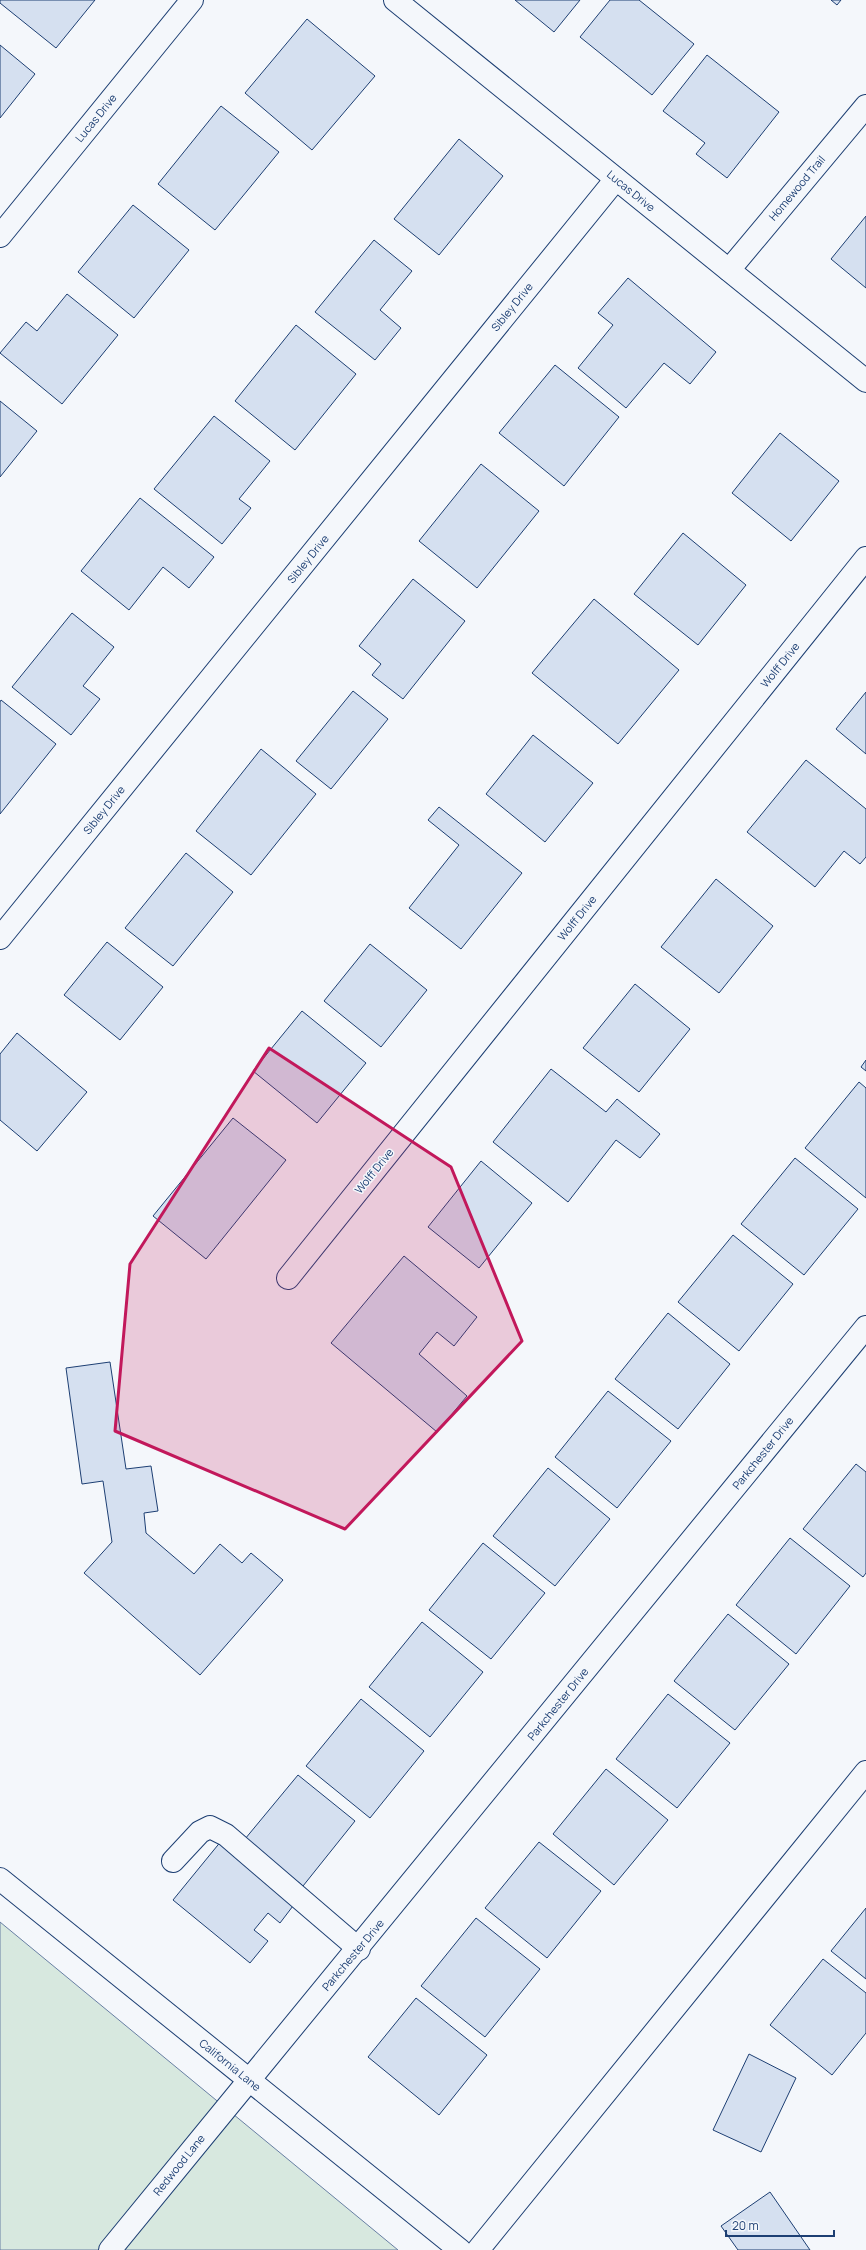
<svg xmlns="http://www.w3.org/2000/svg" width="866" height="2250" font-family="Manrope,sans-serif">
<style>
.green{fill:#d7e8df;stroke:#687fa3}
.building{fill:#d5e0f0;stroke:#1d3f73}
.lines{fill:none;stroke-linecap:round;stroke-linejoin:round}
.minor-casing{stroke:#1d3f73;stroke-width:24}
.minor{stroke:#f4f7fb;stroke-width:22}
.marked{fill:#c2185b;fill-opacity:0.2;stroke:#c2185b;stroke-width:3;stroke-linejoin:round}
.labels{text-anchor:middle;stroke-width:3;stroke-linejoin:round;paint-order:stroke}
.street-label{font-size:11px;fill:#1d3f73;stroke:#f4f7fb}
</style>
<rect width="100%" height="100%" fill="#f4f7fb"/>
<polygon class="green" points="0,1922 398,2250 0,2250"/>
<g class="building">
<polygon points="0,0 95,0 56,48 0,3"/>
<polygon points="515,0 580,0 554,32"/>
<polygon points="610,0 639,0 694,44 652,95 580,37"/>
<polygon points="831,0 841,0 837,5"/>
<polygon points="307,19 375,76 312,150 245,93"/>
<polygon points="0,45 35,74 0,118"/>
<polygon points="707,55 779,112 727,178 696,154 705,143 663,111"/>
<polygon points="221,106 279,152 215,230 158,184"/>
<polygon points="459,139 503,176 439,255 394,219"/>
<polygon points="133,205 189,250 134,318 78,272"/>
<polygon points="866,216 866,288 831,259"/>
<polygon points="374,240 412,271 380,310 401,328 375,360 315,312"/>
<polygon points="628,278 716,352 690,384 664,363 626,408 578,368 613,325 598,313"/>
<polygon points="67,294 118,335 62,404 0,353 26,322 37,331"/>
<polygon points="296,325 356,374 295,450 235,401"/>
<polygon points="555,365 619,417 564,486 499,433"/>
<polygon points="0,401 37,431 0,477"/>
<polygon points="214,416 270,461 239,499 251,508 222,544 154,489"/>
<polygon points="780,433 839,481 791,541 732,493"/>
<polygon points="481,464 539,511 477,588 419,541"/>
<polygon points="140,498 214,557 189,588 163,567 129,610 81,571"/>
<polygon points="683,533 746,585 698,645 634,594"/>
<polygon points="413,579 465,621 403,699 372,675 381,664 359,646"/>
<polygon points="594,599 679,670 618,744 532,673"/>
<polygon points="72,613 114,647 83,686 100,699 71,735 12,687"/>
<polygon points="353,691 388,719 331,789 296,761"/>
<polygon points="866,692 866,754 836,729"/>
<polygon points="1,700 56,744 0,814 0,702"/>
<polygon points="533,735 593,783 545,842 486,794"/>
<polygon points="261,749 316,794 251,875 196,831"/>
<polygon points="806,760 866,809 866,857 860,864 844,851 815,887 747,832"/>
<polygon points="439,807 522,873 461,949 409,908 459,845 428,820"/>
<polygon points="186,853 233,892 173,966 125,928"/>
<polygon points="716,879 773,926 719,993 661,947"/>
<polygon points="107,942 163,987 120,1040 64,995"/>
<polygon points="370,944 427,990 381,1047 324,1001"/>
<polygon points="635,984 690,1029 639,1092 583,1048"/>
<polygon points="302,1011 366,1063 317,1123 253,1071"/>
<polygon points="17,1033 87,1092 37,1151 0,1120 0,1054"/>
<polygon points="866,1060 866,1071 861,1067"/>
<polygon points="551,1069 606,1112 617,1099 660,1134 640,1158 616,1140 568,1202 493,1142"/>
<polygon points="859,1082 866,1088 866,1198 805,1148"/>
<polygon points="233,1118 286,1160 206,1259 153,1216"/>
<polygon points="795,1158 858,1209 804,1275 741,1224"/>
<polygon points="481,1161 532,1203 479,1268 428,1227"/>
<polygon points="733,1235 793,1284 739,1351 678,1302"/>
<polygon points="404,1256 477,1317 454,1346 437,1332 419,1354 467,1396 437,1432 331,1343"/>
<polygon points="668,1313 730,1364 678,1429 615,1379"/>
<polygon points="110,1362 126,1469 151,1466 158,1511 144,1513 146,1533 194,1574 220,1544 242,1563 251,1553 283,1580 200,1675 84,1573 112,1542 103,1481 82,1484 66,1368"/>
<polygon points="608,1391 671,1441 617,1508 555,1457"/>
<polygon points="856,1464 866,1472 866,1573 863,1577 803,1529"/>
<polygon points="548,1468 610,1519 555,1586 493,1536"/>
<polygon points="790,1538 850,1586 796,1654 736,1605"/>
<polygon points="483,1543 545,1593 491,1659 429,1610"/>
<polygon points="728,1614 789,1664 735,1730 674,1681"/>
<polygon points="422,1622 483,1672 430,1737 369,1687"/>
<polygon points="668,1694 730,1743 677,1808 616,1759"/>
<polygon points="361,1699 424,1751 370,1818 306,1766"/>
<polygon points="606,1769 668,1820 614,1885 553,1834"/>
<polygon points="298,1775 355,1821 303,1886 245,1839"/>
<polygon points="222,1840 296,1902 280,1923 268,1913 254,1930 268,1941 250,1963 173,1900"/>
<polygon points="539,1842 601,1891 547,1958 485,1908"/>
<polygon points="866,1908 866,1979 831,1951"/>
<polygon points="476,1918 540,1969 485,2037 421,1986"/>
<polygon points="823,1959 866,1993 866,2033 832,2075 770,2025"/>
<polygon points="416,1998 487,2055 439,2115 368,2057"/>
<polygon points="749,2054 796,2078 761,2152 713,2130"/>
<polygon points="770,2192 810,2250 738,2250 721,2226"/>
</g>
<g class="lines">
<g class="minor-casing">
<g id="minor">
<polyline points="395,0 866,381"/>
<polyline points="0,236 192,0"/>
<polyline points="729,270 866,106"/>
<polyline points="0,938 616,179"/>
<polyline points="288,1278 866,558"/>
<polyline points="173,1861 200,1832 210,1827 226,1835 359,1949"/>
<polyline points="0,1879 460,2250"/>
<polyline points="110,2250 866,1327"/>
<polyline points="478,2250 866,1772"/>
</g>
</g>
<use href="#minor" class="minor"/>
</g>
<path class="marked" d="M269,1048L451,1167L522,1341L345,1529L115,1431L130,1264Z"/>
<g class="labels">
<g class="street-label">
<text transform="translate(96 118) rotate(-51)" y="4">Lucas Drive</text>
<text transform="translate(797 188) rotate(-50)" y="4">Homewood Trail</text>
<text transform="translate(631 191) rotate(39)" y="4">Lucas Drive</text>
<text transform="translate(512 307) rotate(-51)" y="4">Sibley Drive</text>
<text transform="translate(308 559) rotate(-51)" y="4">Sibley Drive</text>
<text transform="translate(780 665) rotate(-51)" y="4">Wolff Drive</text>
<text transform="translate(104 810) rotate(-51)" y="4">Sibley Drive</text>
<text transform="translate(577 918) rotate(-51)" y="4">Wolff Drive</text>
<text transform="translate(374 1171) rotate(-51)" y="4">Wolff Drive</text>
<text transform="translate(763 1453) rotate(-51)" y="4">Parkchester Drive</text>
<text transform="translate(558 1704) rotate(-51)" y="4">Parkchester Drive</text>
<text transform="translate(353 1955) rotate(-50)" y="4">Parkchester Drive</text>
<text transform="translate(230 2065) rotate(39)" y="4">California Lane</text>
<text transform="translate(179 2165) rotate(-51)" y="4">Redwood Lane</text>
</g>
</g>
<path d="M726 2230v6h108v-6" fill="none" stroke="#1d3f73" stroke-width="2"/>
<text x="732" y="2230" font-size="12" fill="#1d3f73" stroke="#f4f7fb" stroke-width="3" paint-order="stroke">20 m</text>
</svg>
